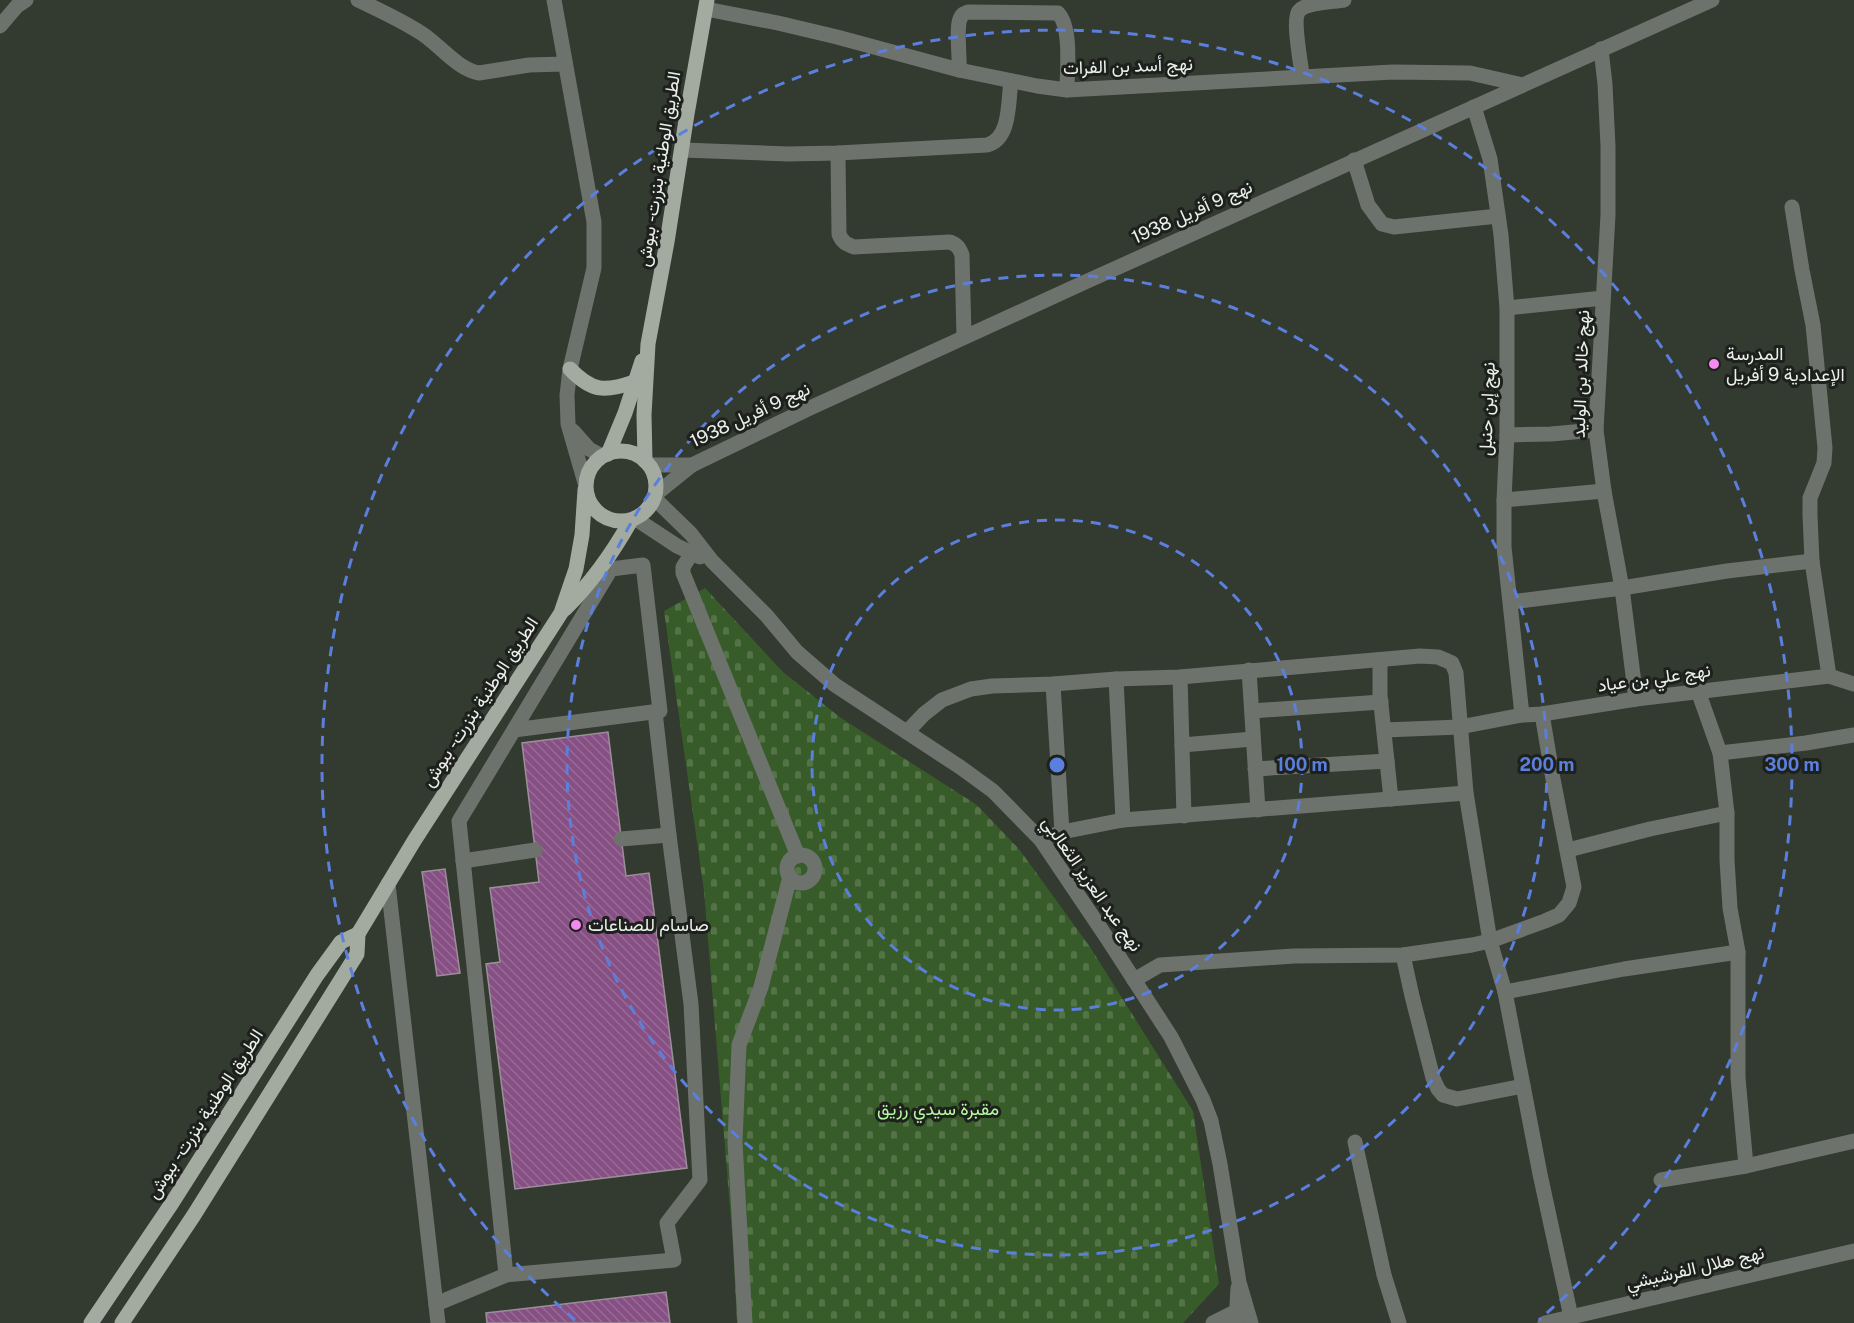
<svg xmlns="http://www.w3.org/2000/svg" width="1854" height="1323" font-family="'Public Sans',Vazirmatn,sans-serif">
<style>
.cemetery{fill:url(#cemetery-stones)}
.building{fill:url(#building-back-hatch);stroke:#9b8f99;stroke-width:1.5}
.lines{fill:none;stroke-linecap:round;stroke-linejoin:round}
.minor{stroke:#6e726d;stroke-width:15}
.major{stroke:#a3aba1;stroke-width:15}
.ring{fill:none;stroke:#5b7fdd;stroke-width:3;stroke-dasharray:10 8}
.poi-dot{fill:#f589ef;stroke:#1d201c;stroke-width:2}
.labels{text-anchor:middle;stroke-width:6;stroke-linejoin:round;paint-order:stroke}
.street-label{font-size:18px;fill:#ebf0ea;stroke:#1d201c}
.poi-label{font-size:18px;fill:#ebf0ea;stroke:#1d201c;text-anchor:start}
.park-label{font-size:18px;fill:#b7f9a1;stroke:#1d201c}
.centre{fill:#5b7fdd;stroke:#1d201c;stroke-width:3}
.ring-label{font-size:18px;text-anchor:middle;font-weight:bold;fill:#5b7fdd;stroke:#1d201c;stroke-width:6;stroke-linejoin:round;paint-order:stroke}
</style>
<defs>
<pattern id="cemetery-stones" width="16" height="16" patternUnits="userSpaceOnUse" patternTransform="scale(1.5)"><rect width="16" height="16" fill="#375c29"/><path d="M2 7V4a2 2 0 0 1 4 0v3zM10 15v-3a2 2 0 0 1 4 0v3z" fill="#547448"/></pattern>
<pattern id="building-back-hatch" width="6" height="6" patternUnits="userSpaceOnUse" patternTransform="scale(1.5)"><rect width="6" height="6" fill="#875084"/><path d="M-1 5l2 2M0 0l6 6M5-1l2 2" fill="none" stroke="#986a96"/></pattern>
</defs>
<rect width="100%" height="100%" fill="#333a30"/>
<polygon class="cemetery" points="705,588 783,672 841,718 977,805 1019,849 1090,947 1193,1111 1219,1284 1183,1323 737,1323 733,1245 704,891 664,611"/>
<g class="building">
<polygon points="608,732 626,876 649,873 687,1168 515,1189 486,964 500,962 490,888 539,882 522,743"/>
<polygon points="445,869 460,973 437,976 422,872"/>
<polygon points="666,1292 670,1323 487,1323 486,1313"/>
</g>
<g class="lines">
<g class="minor">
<path d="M358,0C379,10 401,20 421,33C440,45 457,69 479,73L529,65L565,64"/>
<polyline points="554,0 594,222 594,268 570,369 567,395 568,424 585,483"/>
<polyline points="706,9 778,23 837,37 959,70 1037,86 1067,90 1393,72 1470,73 1523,85"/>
<polyline points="0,26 17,6 26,0"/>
<polyline points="1601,49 1605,84 1608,146 1608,215 1596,430 1604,491 1622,588 1636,699"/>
<path d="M959,70C960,58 956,28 960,19C962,14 963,14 968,12L1058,13C1072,28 1067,70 1067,90"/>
<path d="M1302,75C1301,63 1292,19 1299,11C1306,2 1333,2 1344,0"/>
<polyline points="1474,107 1490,159 1501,235 1507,308 1507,435 1504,500 1504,547 1522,715"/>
<path d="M683,150L788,154L838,153L987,145C1011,139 1008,101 1011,81"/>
<path d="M838,153L839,234C842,242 846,244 854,247L950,242C957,245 959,247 962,255L964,337"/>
<polyline points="1354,160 1368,205 1382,224 1394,227 1498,216"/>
<polyline points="1792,207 1802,270 1813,325 1825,448 1824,463 1810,498 1810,515 1812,561 1829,676"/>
<polyline points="1507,308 1603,298"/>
<polyline points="573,431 589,449 602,456"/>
<polyline points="1507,435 1551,434 1596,430"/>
<polyline points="649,465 692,465"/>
<polyline points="656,494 692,465 810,408 1083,283 1712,0"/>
<polyline points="654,498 691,534 712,561 767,616 797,652 835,685 960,767 993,791 1041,840 1107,938 1171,1037 1203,1100 1211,1121 1220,1164 1239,1282 1251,1323"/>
<polyline points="1504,500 1604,491"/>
<polyline points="636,519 677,546 700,557"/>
<polyline points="692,553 683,567 683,573 798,856"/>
<polyline points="1511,602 1622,588 1727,571 1812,561"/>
<polyline points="1380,661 1380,695 1391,799"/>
<polyline points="1249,670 1258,810"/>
<polyline points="1180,677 1184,816"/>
<polyline points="1116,679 1123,820"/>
<polyline points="1053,684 1062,832"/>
<polyline points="1698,691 1720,753 1727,813 1727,860 1730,908 1738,952 1738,1078 1746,1166"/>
<polyline points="1252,711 1381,702"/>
<polyline points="1384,730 1460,727 1522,715 1542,714 1636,699 1829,676 1854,684"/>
<polyline points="907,732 924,714 942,700 971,689 992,686 1053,684 1116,679 1180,677 1420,656 1438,657 1452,663 1456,673 1466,793 1490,941 1505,992 1540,1174 1571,1317"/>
<polyline points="1182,745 1253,739"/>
<polyline points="1720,753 1806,743 1854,735"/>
<polyline points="1255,769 1387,761"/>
<polyline points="621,839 669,835"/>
<polyline points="1041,840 1062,832 1123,820 1466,793"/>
<polyline points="1568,850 1650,829 1727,813"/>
<circle cx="801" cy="869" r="14"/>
<polyline points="463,861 535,850"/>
<polyline points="388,884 438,1323"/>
<polyline points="1403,955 1412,996 1433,1078 1438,1089 1443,1095 1457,1099 1523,1086"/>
<polyline points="1134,980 1160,965 1294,956 1403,955 1472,945 1490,941 1545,921 1559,915 1569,903 1574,887 1553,779 1542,714"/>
<polyline points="1505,992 1624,969 1738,952"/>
<polyline points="1355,1142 1384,1275 1399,1323"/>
<polyline points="1661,1180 1746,1166 1854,1141"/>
<polyline points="506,1275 459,821 611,569 643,565 660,711 514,730"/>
<polyline points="436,1304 506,1275 674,1260 667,1223 700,1180 691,1004 669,835 655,712"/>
<polyline points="745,1323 735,1142 739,1045 761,987 790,877"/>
<polyline points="1213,1323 1235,1312"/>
<polyline points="1236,1323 1238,1288"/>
<polyline points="1545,1323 1854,1251"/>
</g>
<g class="major">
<path d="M570,369C592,392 605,392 634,382"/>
<circle cx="621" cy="486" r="35"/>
<polyline points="608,454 625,413 642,361"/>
<polyline points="645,461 644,415 648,344 667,242 687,114 707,0"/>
<path d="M565,609C591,583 612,554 630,522"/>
<polyline points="91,1323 172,1203 317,975 341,942 358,934"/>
<polyline points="122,1323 194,1215 357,954 358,934 414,841 561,613 576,569 582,535 585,490"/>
</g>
</g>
<g class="ring">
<circle cx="1057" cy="765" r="245"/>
<circle cx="1057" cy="765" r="490"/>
<path d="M575 1320A735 735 0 1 1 1539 1320"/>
</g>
<g class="poi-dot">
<circle cx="1714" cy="364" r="6"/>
<circle cx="576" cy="925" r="6"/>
</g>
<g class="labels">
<g class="street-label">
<text transform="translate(1128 66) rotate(-2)" y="6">نهج أسد بن الفرات</text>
<text transform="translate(659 169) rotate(-81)" y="6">الطريق الوطنية بنزرت - ببوش</text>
<text transform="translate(1192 212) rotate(-24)" y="6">نهج 9 أفريل 1938</text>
<text transform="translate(1581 374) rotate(-88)" y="6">نهج خالد بن الوليد</text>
<text transform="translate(1487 409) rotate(-88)" y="6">نهج إبن حنبل</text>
<text transform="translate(750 415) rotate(-25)" y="6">نهج 9 أفريل 1938</text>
<text transform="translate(1654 678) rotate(-8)" y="6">نهج علي بن عياد</text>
<text transform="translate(480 702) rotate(-57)" y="6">الطريق الوطنية بنزرت - ببوش</text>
<text transform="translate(1092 884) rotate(55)" y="6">نهج عبد العزيز الثعالبي</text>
<text transform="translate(205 1114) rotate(-57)" y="6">الطريق الوطنية بنزرت - ببوش</text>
<text transform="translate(1695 1268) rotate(-13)" y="6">نهج هلال الفرشيشي</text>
</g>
<g class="poi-label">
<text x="1726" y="360">المدرسة<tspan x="1726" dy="21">الإعدادية 9 أفريل</tspan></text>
<text x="588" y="931">صاسام للصناعات</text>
</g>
<g class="park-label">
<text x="938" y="1115">مقبرة سيدي رزيق</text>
</g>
</g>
<circle cx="1057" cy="765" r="9" class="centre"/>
<g class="ring-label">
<text x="1302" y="771">100 m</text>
<text x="1547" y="771">200 m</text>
<text x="1792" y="771">300 m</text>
</g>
</svg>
